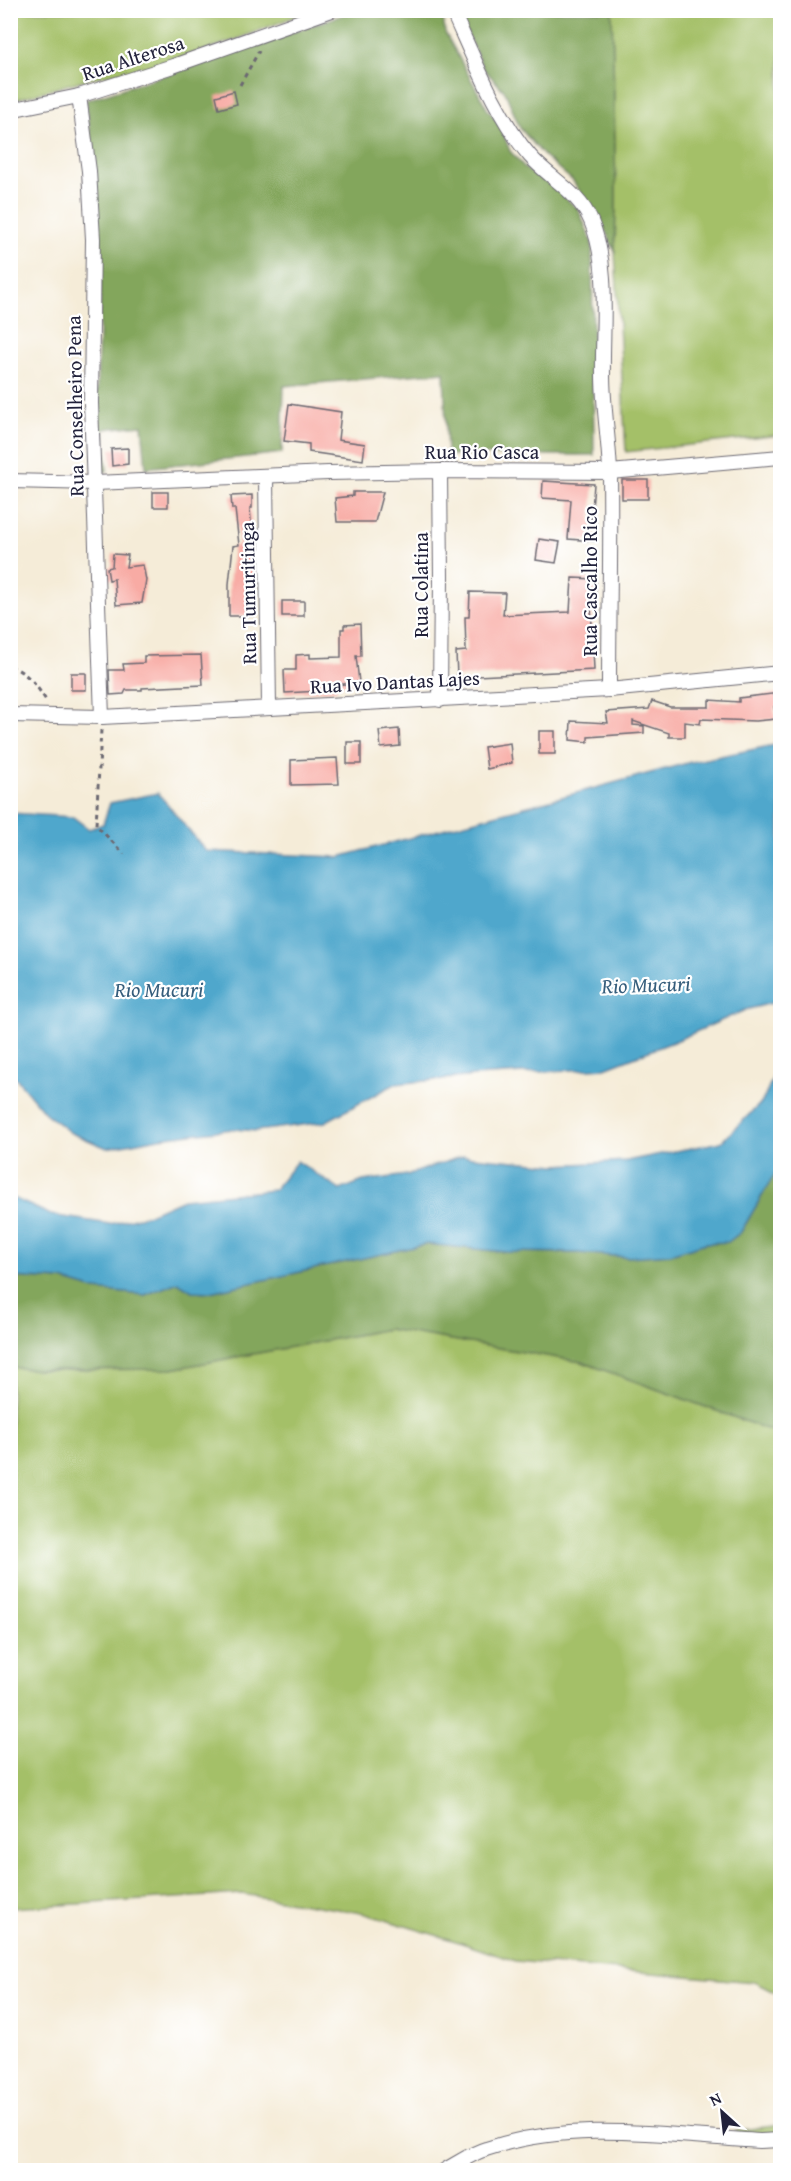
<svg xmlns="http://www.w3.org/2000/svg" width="791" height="2181" font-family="'Gentium Book Plus',serif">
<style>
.green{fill:#a4c067;stroke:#637151;stroke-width:1.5}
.forest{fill:#83a65c;stroke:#52644c;stroke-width:1.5}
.water{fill:#4fa7cc;stroke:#386484;stroke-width:1.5}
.building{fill:#f8aba4}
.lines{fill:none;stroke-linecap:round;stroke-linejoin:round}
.minor-casing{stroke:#6c6972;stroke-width:16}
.path{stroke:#6c6972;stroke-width:3;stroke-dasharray:4.5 4.5;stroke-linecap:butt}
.minor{stroke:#fff;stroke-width:14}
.labels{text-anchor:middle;stroke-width:4.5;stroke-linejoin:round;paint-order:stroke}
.street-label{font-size:20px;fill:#22223b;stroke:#fff}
.water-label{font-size:21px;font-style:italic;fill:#365e7c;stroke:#fff}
</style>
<rect width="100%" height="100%" fill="#fff"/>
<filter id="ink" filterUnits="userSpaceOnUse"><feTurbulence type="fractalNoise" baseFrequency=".0167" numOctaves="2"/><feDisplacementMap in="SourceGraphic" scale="12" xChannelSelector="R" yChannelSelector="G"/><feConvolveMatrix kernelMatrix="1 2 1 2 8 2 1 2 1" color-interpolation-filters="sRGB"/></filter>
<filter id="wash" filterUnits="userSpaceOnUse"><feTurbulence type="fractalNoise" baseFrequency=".008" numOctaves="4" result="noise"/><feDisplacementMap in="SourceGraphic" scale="24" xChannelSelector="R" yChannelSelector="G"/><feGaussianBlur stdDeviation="1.35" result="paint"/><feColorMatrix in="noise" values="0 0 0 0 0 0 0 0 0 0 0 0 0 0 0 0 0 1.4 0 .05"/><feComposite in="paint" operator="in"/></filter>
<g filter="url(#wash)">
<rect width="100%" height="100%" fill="#f5ecd8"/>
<g class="green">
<polygon points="11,11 309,11 235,40 161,65 88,79 11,101"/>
<polygon points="612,11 780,11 780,435 626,452 615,252 616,195"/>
<polygon points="388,1329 582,1362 780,1434 780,1995 754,1982 515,1961 459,1942 362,1913 242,1894 11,1908 11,1367 39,1370 172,1369"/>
<polygon points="780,2125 780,2133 736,2135 735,2131"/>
</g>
<g class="forest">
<polygon points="354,11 442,11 445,32 488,110 500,125 510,151 527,170 551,186 578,209 592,242 594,455 447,455 444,372 284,386 282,453 146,468 142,425 104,429 107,471 99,472 96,411 101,281 95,172 86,100 203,63"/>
<polygon points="461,11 612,11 616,195 615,252 606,232 573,181 544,156 520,128 505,92 483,68 461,20"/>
<polygon points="780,1165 780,1434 582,1362 388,1329 172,1369 39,1370 11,1367 11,1277 62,1280 96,1290 145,1295 178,1282 192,1291 210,1292 427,1244 506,1252 578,1253 627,1257 670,1254 706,1243 728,1242 741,1232"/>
</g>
<g class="water">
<polygon points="780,744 780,1001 745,1010 673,1042 605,1068 475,1076 395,1084 325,1122 256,1131 233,1129 159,1138 107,1148 71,1133 45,1113 11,1072 11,813 73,817 89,829 103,824 110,803 158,793 206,851 339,857 691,762"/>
<polygon points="780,1062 780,1165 741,1232 728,1242 706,1243 670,1254 627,1257 578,1253 506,1252 427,1244 210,1292 192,1291 178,1282 145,1295 96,1290 62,1280 11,1277 11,1197 51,1215 110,1224 147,1215 183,1199 274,1190 297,1161 340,1190 363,1181 407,1175 463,1156 556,1165 626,1161 721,1142 762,1102"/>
</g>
<g id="blocks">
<g class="building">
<polygon points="234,91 237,104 219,109 216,96"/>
<polygon points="289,404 341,412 338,440 365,444 363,460 309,452 309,444 284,441"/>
<polygon points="128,448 128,464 112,466 111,449"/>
<rect x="622" y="480" width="26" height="19"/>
<polygon points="543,481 594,484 591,522 596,522 594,541 568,539 571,500 542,498"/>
<rect x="153" y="492" width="15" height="15"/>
<polygon points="353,492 383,492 375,522 337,522 335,498 353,496"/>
<polygon points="252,495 252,508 250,508 253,544 257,544 258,560 258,580 255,580 254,616 229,616 229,584 233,546 239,545 235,509 232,509 231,496"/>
<polygon points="539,539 560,542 556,563 536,560"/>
<polygon points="113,554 128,555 126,567 143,565 146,580 142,603 116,605 114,579 109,580 107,568 112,567"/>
<polygon points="572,578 596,579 595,605 591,605 594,670 457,677 456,652 466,651 465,617 469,617 470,592 505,593 503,615 570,612"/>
<rect x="282" y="601" width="22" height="15"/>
<polygon points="360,624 361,656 356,656 359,682 337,685 337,690 285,693 284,670 296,670 296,655 310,654 310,658 341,657 341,629 344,629 344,625"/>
<polygon points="201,655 203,685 142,688 142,690 126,690 124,694 110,695 109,670 124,670 123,664 144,663 144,656"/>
<rect x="71" y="673" width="15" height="17"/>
<polygon points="780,693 780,708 774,707 776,719 756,721 701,719 700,724 685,722 685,737 669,737 669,733 633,721 633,725 644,726 644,733 588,737 588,742 570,740 571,721 608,723 606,712 649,709 652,701 670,707 709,707 709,700 739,702 739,698"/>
<polygon points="399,729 400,746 381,748 379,731"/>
<rect x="539" y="731" width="16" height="23"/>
<rect x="347" y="742" width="14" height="22"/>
<polygon points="510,743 512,763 487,769 484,747"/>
<polygon points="337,758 339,784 291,785 291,760"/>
</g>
</g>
</g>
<g filter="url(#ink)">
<use href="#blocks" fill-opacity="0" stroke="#6c6972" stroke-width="1.5"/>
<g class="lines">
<g class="minor-casing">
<g id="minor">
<path d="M455,10V17C475,61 498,119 530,156C549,178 579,192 591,221C610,266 602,326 603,374C603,407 609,440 610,473C611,545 609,618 609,690"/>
<polyline points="79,96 89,171 93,239 91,403 102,717"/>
<polyline points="10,110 79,96 173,66 332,10"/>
<polyline points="440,471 441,576 440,700"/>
<polyline points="266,477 269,707"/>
<polyline points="10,481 95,483 328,473 440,471 610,472 780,457"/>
<polyline points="10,715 102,717 609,690 780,673"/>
<path d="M445,2170C458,2163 472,2153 486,2149C573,2119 670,2136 760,2141L780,2140"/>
</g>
</g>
<g class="path">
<polyline points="240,85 259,51"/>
<path d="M10,666C28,673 37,686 47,702"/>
<polyline points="101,730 96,825 124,854"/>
</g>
<use href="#minor" class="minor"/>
</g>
</g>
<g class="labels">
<g class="street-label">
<text transform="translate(133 58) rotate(-18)" y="7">Rua Alterosa</text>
<text transform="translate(75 406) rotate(-91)" y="7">Rua Conselheiro Pena</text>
<text x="482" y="459">Rua Rio Casca</text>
<text transform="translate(590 581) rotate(-90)" y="7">Rua Cascalho Rico</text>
<text transform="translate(421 585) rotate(-90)" y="7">Rua Colatina</text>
<text transform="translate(248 593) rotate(-91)" y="7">Rua Tumuritinga</text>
<text transform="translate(395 682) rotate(-3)" y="7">Rua Ivo Dantas Lajes</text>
</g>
<g class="water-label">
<text transform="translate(646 985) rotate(-2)" y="7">Rio Mucuri</text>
<text x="159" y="997">Rio Mucuri</text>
</g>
</g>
<rect width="791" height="2181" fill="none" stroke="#fff" stroke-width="36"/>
<g transform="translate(722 2112) rotate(333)" stroke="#ffffff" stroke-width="4.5" paint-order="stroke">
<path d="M0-4.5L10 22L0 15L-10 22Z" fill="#22223b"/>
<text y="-9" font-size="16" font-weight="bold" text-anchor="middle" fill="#22223b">N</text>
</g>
</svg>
